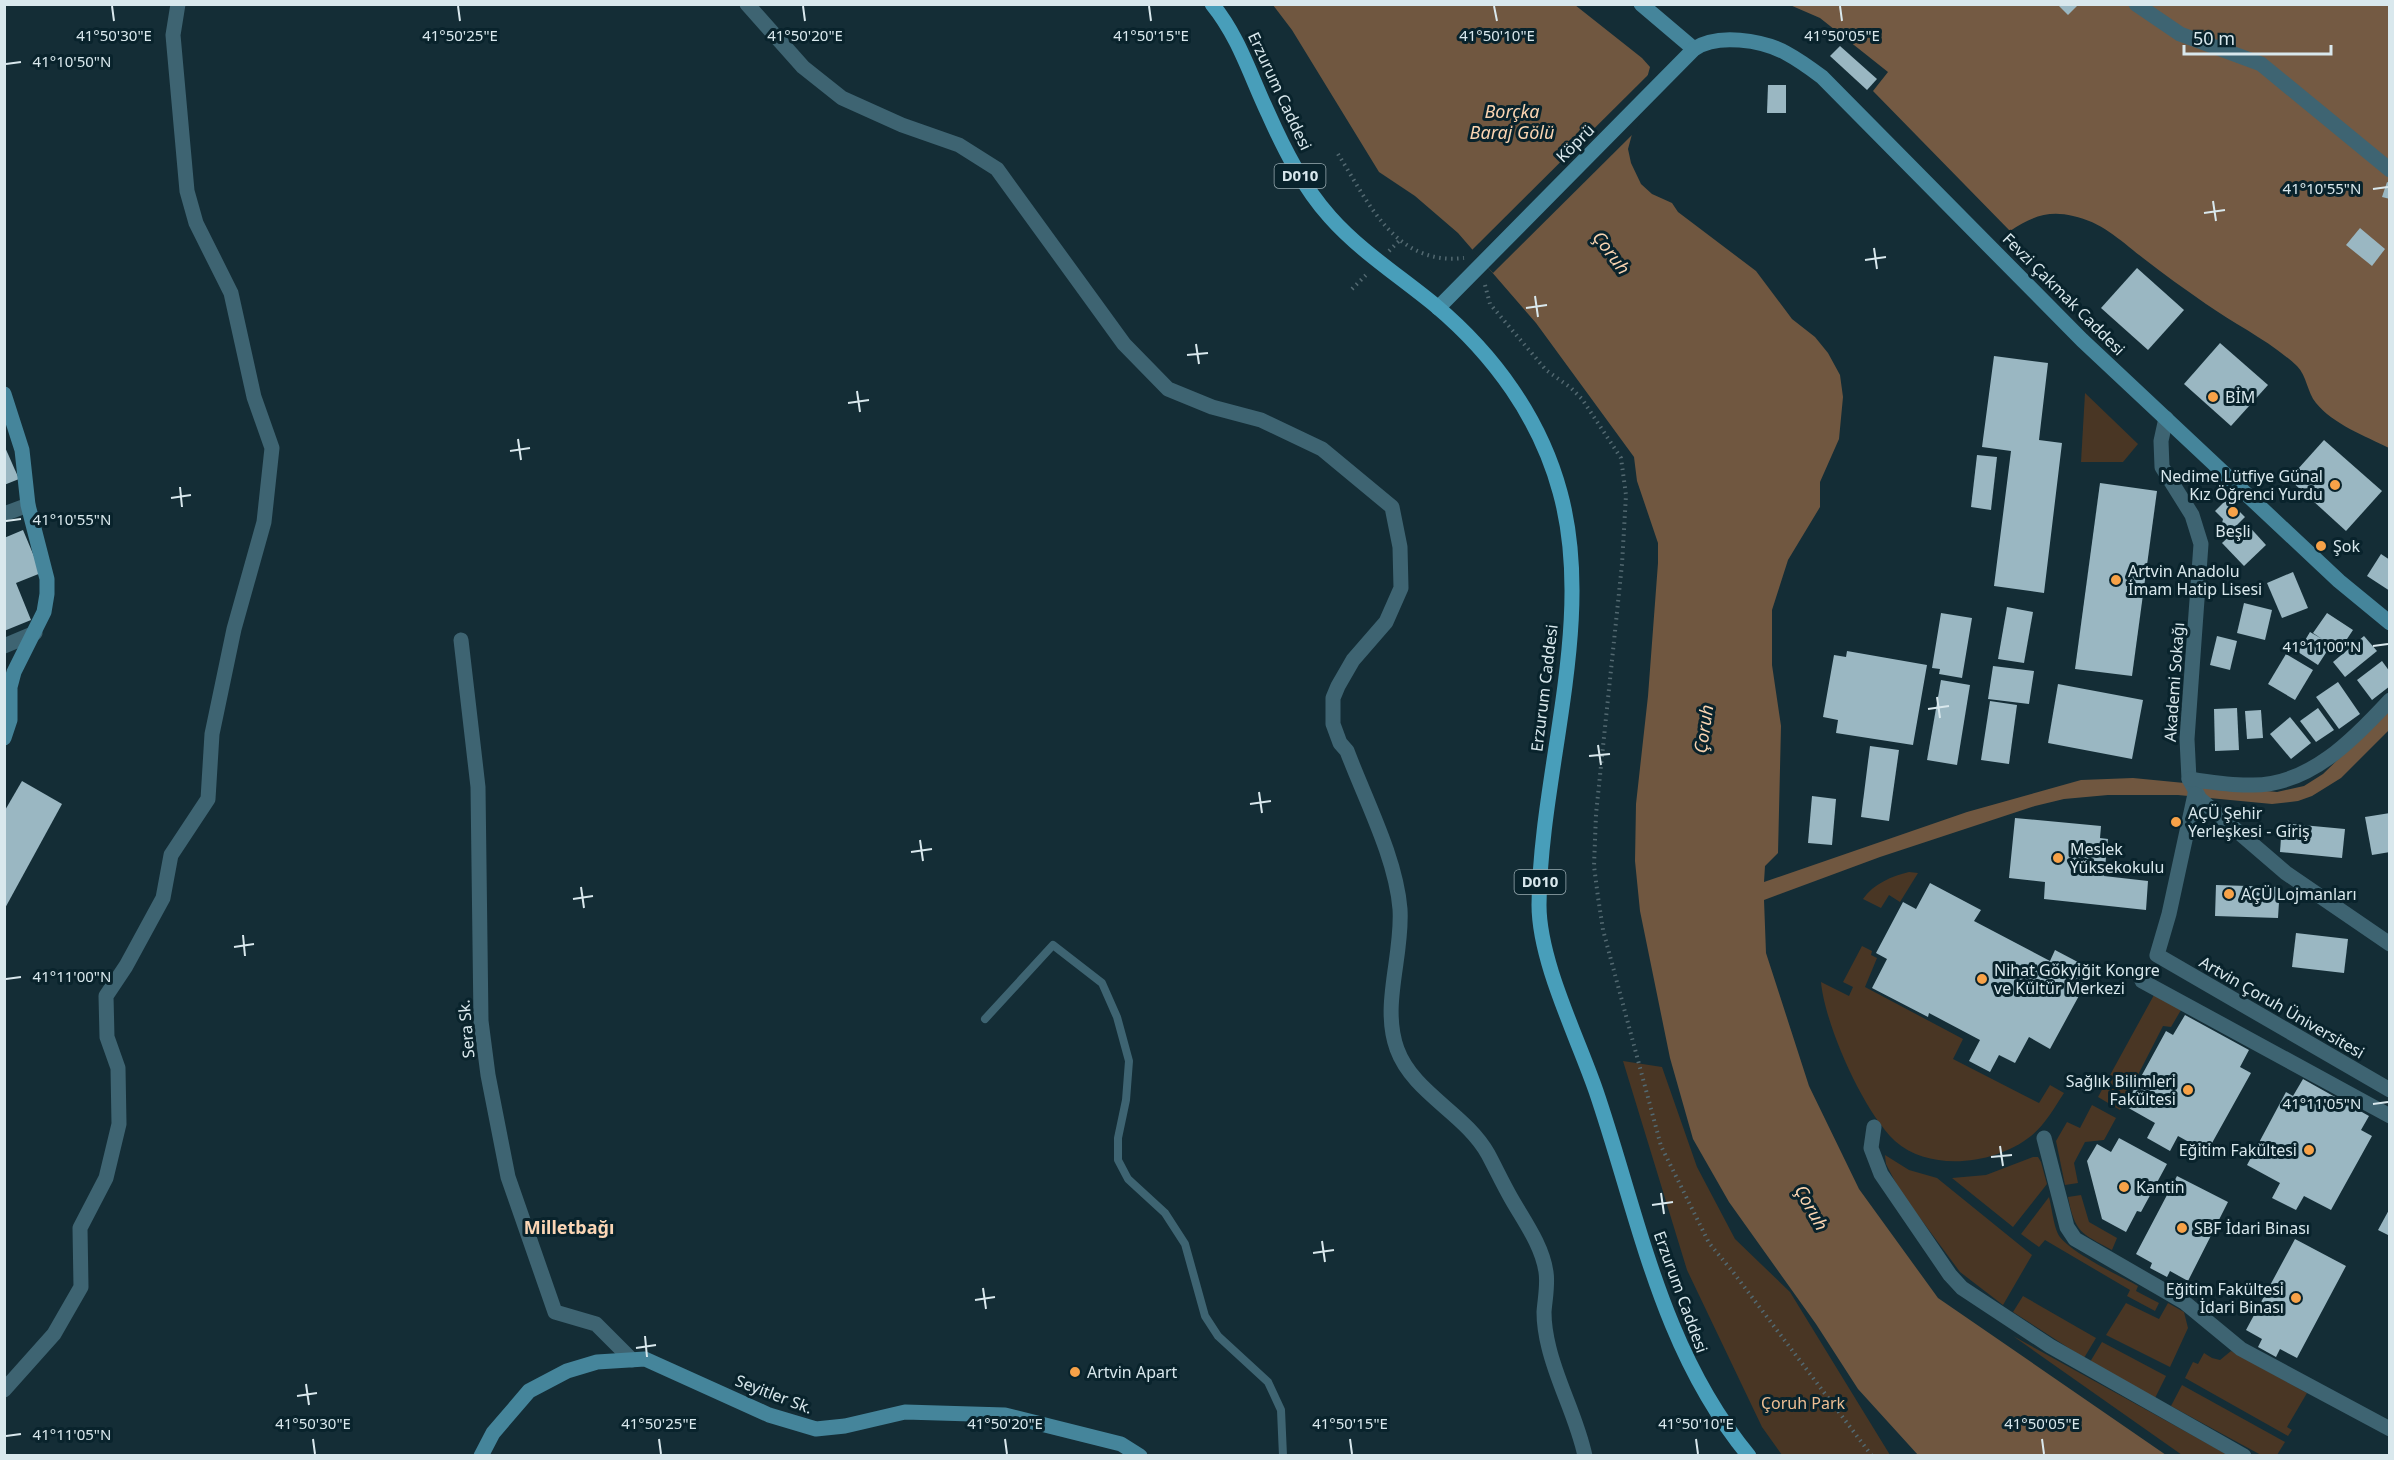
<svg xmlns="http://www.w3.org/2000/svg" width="2394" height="1460" font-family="'Noto Sans',sans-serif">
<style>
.green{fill:#493624}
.forest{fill:#745a43}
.water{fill:#705740}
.pier{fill:#142d36}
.building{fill:#9ab7c2}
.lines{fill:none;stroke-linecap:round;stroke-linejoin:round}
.path{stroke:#536971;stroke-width:4;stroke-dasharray:1.5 4.5;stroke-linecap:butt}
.lane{stroke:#3e6472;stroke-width:8}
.street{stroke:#3e6472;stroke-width:15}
.secondary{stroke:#45859b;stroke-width:15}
.primary{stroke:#489eba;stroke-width:15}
.ticks{fill:none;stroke:#d9e8ed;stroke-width:2}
.poi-dot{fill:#f7a248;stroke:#09232c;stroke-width:2}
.labels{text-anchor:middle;stroke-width:6;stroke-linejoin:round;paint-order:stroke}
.shield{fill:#09232c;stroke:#9badb3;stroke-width:1.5}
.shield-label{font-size:15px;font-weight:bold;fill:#d9e8ed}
.street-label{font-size:16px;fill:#d9e8ed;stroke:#09232c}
.poi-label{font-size:16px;fill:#d9e8ed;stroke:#09232c;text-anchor:start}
.park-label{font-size:16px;fill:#eebf94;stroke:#09232c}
.water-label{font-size:18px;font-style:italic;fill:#fad4b1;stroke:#09232c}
.neighbourhood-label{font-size:18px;font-weight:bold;fill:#fbd6b5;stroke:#09232c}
.ticks-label{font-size:15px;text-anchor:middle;fill:#d9e8ed;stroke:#09232c;stroke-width:6;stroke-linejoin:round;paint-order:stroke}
</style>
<rect width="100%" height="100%" fill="#142d36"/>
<g class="green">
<polygon points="2085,393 2138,444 2123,462 2081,462"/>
<path d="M1909,872L1918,873L1900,902L1889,895L1881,908L1863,899C1873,884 1892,876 1909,872Z"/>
<path d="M1862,946L1872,951L1871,955L1877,958L1865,987L1963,1039L1953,1059L2039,1103L2050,1085L2064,1093C2054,1108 2045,1125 2031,1136C1996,1164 1931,1173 1895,1141C1863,1111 1825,1025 1821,982L1849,996L1853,987L1843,982Z"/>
<polygon points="2154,995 2181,1010 2171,1027 2163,1026 2120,1110 2098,1097"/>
<polygon points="1623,1061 1662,1067 1697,1167 1735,1239 1790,1292 1890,1455 1782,1455 1762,1427 1687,1270"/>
<polygon points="2092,1105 2116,1118 2104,1140 2085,1142 2074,1163 2078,1183 2065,1185 2056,1141 2067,1122 2080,1128"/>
<polygon points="1885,1155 1909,1170 1937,1178 2032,1255 2003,1305 1960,1272 1900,1191 1886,1164"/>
<polygon points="2033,1157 2038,1157 2041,1162 2047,1184 2013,1227 1952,1178 1986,1175"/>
<path d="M2081,1195L2089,1222L2117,1238L2112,1250C2081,1233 2075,1233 2068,1197Z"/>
<path d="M2049,1197C2052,1208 2053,1223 2058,1234C2067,1251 2120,1276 2138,1286L2136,1291L2159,1303L2155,1311L2127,1296L2130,1290L2045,1240L2039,1247L2021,1234Z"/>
<polygon points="2023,1296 2096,1338 2084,1358 2013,1312"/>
<polygon points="2126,1303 2159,1319 2168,1303 2184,1312 2188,1328 2170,1367 2106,1335"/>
<polygon points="2013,1336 2228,1455 2182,1455"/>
<polygon points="2102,1342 2166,1376 2155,1398 2090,1362"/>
<polygon points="2231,1351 2307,1393 2287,1427 2292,1430 2288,1436 2185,1378 2193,1362 2198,1364 2204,1353 2212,1358 2220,1360"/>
<polygon points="2182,1385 2285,1442 2277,1455 2261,1455 2171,1406"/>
</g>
<path class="forest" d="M1790,5H2389V448C2365,436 2333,424 2316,403C2307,392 2307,376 2297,366C2270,341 2236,325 2206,304C2185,289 2163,274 2143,258C2121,241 2102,222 2073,216C2048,210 2031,217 2010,231L1873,91L1888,72L1820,18Z"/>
<polygon class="water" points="1273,5 1575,5 1642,58 1650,67 1628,149 1631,163 1641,184 1652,194 1672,203 1678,212 1756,271 1792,319 1815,337 1828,353 1840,375 1843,397 1839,439 1820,482 1820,507 1788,560 1772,610 1772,665 1781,726 1778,853 1765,866 1764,882 1967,812 2081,780 2133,778 2277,792 2304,786 2323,774 2389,710 2389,730 2341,778 2312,796 2298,801 2272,804 2178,795 2108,795 2064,799 2035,806 1880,857 1764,900 1766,953 1809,1086 1859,1189 1938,1298 2166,1455 1918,1455 1858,1389 1816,1324 1729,1202 1693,1139 1670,1058 1640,911 1635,861 1636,804 1648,696 1658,563 1658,543 1637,481 1634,457 1536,323 1458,233 1415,196 1379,172 1292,30"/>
<polygon class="pier" points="1652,71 1636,131 1493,273 1472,250"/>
<g class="building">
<polygon points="2057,4 2079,4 2068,15"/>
<polygon points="1840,46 1877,79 1867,90 1830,56"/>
<polygon points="1768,85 1786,85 1786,113 1767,113"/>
<polygon points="2387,182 2390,183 2390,199 2382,197"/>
<polygon points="2360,228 2385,249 2372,266 2346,245"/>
<polygon points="2137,268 2184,310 2148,350 2101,308"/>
<polygon points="2220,343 2268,385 2231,426 2184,384"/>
<polygon points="1994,356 2048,363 2039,440 2062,443 2044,593 1994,586 2011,451 1982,447"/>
<polygon points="2324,440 2382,491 2346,531 2289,479"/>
<polygon points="4,445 19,479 4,485"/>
<polygon points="1977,455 1997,457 1991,510 1971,507"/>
<polygon points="2100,483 2157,491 2132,676 2075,669"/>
<polygon points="2227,499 2245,517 2228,534 2221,528 2223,519 2215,511"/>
<polygon points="2245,522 2266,545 2244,566 2222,543"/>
<polygon points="23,530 41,573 16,583 31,620 4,631 4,538"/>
<polygon points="2381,554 2390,560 2390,591 2367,576"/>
<polygon points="2293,572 2308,608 2282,618 2267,583"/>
<polygon points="2244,603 2272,610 2265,640 2237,633"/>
<polygon points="2007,607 2033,612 2024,663 1998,659"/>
<polygon points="1941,613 1972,618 1962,678 1939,674 1940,669 1932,668"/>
<polygon points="2327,613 2353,630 2339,651 2331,645 2318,665 2298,652 2310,632 2322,639 2313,633"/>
<polygon points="2217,636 2237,641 2230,670 2210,665"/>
<polygon points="2364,636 2377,651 2345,677 2333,662"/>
<polygon points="1847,651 1927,665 1913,745 1836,733 1838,720 1823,717 1834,655 1846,657"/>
<polygon points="2286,654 2313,670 2295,700 2268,684"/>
<polygon points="2382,661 2390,672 2390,686 2372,700 2357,680"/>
<polygon points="1993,666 2034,671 2029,704 1988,699"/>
<polygon points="1941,680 1970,685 1957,765 1927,760"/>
<polygon points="2338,682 2360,714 2339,729 2316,697"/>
<polygon points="2058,684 2143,700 2132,759 2048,743"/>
<polygon points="1990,701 2017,705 2009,764 1981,760"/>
<polygon points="2237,708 2239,750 2215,751 2214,709"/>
<polygon points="2318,708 2334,730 2316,742 2300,721"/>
<polygon points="2261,710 2263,738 2247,739 2245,711"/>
<polygon points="2290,717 2311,743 2291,759 2270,734"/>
<polygon points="1870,746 1899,750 1889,821 1861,817"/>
<polygon points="22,781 62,804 4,910 4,812"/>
<polygon points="1812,796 1836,799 1832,845 1808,843"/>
<polygon points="2390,813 2390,852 2372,855 2365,817"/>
<polygon points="2015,818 2101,826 2100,838 2108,839 2104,876 2148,881 2146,910 2044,899 2045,882 2009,878"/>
<polygon points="2282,823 2345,829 2342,858 2280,852"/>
<polygon points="1930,883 1981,910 1974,921 2050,961 2055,950 2093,970 2050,1049 2029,1037 2015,1063 1999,1055 1990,1072 1969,1061 1980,1040 1929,1013 1928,1017 1872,988 1887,959 1876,953 1903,902 1916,909"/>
<polygon points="2216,885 2280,887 2278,918 2215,916"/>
<polygon points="2296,933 2348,939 2344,973 2292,967"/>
<polygon points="2185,1015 2249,1050 2240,1067 2251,1073 2207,1152 2178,1136 2170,1151 2147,1138 2155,1123 2125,1106 2166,1031 2173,1035"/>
<polygon points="2303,1079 2369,1116 2361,1130 2372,1136 2331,1210 2304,1196 2296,1210 2272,1198 2280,1183 2247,1165 2286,1092 2293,1096"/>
<polygon points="2119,1138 2167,1164 2141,1212 2137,1211 2126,1232 2102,1219 2087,1161 2097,1144 2111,1152"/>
<polygon points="2177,1176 2228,1202 2188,1281 2170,1271 2167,1277 2150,1268 2152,1263 2136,1254"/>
<polygon points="2390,1208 2390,1236 2378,1230"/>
<polygon points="2295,1239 2346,1266 2297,1358 2280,1349 2276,1357 2258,1347 2262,1339 2246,1330"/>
</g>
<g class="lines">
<g class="path">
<path d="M1338,154C1369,203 1395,266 1464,258"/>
<polyline points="1389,251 1399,241"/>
<polyline points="1485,285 1490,304 1546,370 1571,388 1582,399 1621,458 1626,495 1622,564 1596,814 1594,866 1598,897 1603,930 1661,1146 1709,1243 1733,1272 1872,1456"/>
<polyline points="1352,289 1367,274"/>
</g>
<polyline class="lane" points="985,1019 1053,945 1102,983 1117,1017 1129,1061 1126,1100 1118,1138 1118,1160 1128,1179 1165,1213 1185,1244 1205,1316 1218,1336 1268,1382 1281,1410 1283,1456"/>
<g class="street">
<path d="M747,4L803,67L842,98L902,125L959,145L997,169L1124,344L1168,389L1212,407L1261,420L1322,449L1392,507L1400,547L1401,588L1386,622L1353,660L1338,686L1333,698V724L1340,743L1347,751C1365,799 1396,858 1400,909C1403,956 1381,1005 1397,1049C1413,1093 1465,1113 1488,1154C1496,1169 1503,1184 1511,1198C1524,1221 1542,1245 1546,1272C1548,1285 1545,1299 1544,1312C1544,1324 1546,1336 1549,1348C1558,1385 1577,1418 1585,1456"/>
<polyline points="2136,4 2180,34 2261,64 2390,170"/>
<polyline points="2166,418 2161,441 2162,467 2192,515 2201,544 2187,739 2189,779 2200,799 2286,873 2390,944"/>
<polyline points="4,514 28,505"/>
<polyline points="461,640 478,787 481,1021 488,1075 508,1177 555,1312 596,1324 632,1360"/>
<polyline points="4,646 35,633"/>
<path d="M2189,779C2210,782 2232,786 2253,785C2310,785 2354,739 2390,700"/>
<polyline points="2195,794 2169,914 2157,955 2390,1090"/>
<polyline points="2142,981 2390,1116"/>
<polyline points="1874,1127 1871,1148 1881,1174 1950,1275 1962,1288 2050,1346 2244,1456"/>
<polyline points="2044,1138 2067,1227 2075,1239 2184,1302 2241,1349 2390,1429"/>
<polyline points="4,1390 54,1334 81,1287 80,1228 106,1178 119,1124 118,1068 107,1037 106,996 126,966 163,898 171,855 208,799 212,734 234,629 264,522 272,448 254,397 231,293 196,223 187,191 173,35 178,4"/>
</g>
<g class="secondary">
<polyline points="1641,4 1694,49"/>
<path d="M1438,308L1694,49C1717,33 1762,40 1786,53C1799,60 1810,68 1822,77L2082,340L2339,581L2390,623"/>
<polyline points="4,394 22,450 28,505 47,579 47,594 44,612 14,672 10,687 10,720 4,738"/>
<polyline points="481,1456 493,1433 529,1391 567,1371 597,1362 645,1359 769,1415 816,1429 845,1426 905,1412 1005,1415 1121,1444 1140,1456"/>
</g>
<path class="primary" d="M1212,4C1239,37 1250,75 1268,113C1284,149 1303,187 1330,217C1360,251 1401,277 1436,306C1494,355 1540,418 1560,492C1596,622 1540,772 1539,905C1539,961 1577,1036 1596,1091C1639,1217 1661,1350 1749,1456"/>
</g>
<path class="ticks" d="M112,6L114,21M458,6L460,21M803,6L805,21M1149,6L1151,21M1494,6L1497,21M1840,6L1842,21M6,64L21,62M2373,189L2388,187M2213,201L2216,221M2204,213L2225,210M1874,248L1877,269M1865,260L1886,257M1535,296L1538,317M1526,308L1547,305M1196,344L1199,364M1187,355L1208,353M857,391L860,412M848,403L869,400M518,439L521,460M510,451L530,448M180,487L182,507M171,498L191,495M6,521L21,519M2373,646L2388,644M1937,697L1940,718M1928,709L1949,706M1598,745L1601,765M1589,756L1610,754M1259,792L1262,813M1250,804L1271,801M920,840L923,861M911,852L932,849M581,887L584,908M573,899L593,896M243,935L245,956M234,947L254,944M6,979L21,977M2373,1104L2388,1102M2000,1146L2003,1166M1991,1157L2012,1155M1661,1193L1664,1214M1652,1205L1673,1202M1322,1241L1325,1262M1313,1253L1334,1250M983,1288L986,1309M975,1300L995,1297M645,1336L647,1357M636,1348L656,1345M306,1384L309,1405M297,1396L317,1393M6,1436L21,1434M313,1439L315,1454M659,1439L661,1454M1005,1439L1007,1454M1350,1439L1352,1454M1696,1439L1698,1454M2042,1439L2044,1454"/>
<g class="poi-dot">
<circle cx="2213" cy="397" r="6"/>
<circle cx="2335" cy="485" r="6"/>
<circle cx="2233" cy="512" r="6"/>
<circle cx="2321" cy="546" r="6"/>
<circle cx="2116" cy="580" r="6"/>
<circle cx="2176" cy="822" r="6"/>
<circle cx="2058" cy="858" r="6"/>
<circle cx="2229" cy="894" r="6"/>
<circle cx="1982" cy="979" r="6"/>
<circle cx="2188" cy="1090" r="6"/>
<circle cx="2309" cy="1150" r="6"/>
<circle cx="2124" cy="1187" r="6"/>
<circle cx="2182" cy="1228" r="6"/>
<circle cx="2296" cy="1298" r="6"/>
<circle cx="1075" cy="1372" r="6"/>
</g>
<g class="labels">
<g class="shield">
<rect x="1274.5" y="164" width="51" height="24" rx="4.5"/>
<rect x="1514.5" y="870" width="51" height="24" rx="4.5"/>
</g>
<g class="shield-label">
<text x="1300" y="181">D010</text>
<text x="1540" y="887">D010</text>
</g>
<g class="street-label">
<text transform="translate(1280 91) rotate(65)" y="6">Erzurum Caddesi</text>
<text transform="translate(1575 143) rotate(-45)" y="6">Köprü</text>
<text transform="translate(2064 294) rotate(45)" y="6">Fevzi Çakmak Caddesi</text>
<text transform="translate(2174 682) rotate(-86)" y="6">Akademi Sokağı</text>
<text transform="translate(1544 688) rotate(-83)" y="6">Erzurum Caddesi</text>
<text transform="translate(2282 1007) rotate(30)" y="6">Artvin Çoruh Üniversitesi</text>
<text transform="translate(466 1029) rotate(-95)" y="6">Sera Sk.</text>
<text transform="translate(1681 1292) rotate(70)" y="6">Erzurum Caddesi</text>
<text transform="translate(774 1394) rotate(21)" y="6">Seyitler Sk.</text>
</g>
<g class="poi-label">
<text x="2225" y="403">BİM</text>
<text x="2323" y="482" text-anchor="end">Nedime Lütfiye Günal<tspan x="2323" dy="18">Kız Öğrenci Yurdu</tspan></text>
<text x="2233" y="537" text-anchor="middle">Beşli</text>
<text x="2333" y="552">Şok</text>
<text x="2128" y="577">Artvin Anadolu<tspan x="2128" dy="18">İmam Hatip Lisesi</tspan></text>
<text x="2188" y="819">AÇÜ Şehir<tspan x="2188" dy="18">Yerleşkesi - Giriş</tspan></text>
<text x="2070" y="855">Meslek<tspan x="2070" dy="18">Yüksekokulu</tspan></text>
<text x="2241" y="900">AÇÜ Lojmanları</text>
<text x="1994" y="976">Nihat Gökyiğit Kongre<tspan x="1994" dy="18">ve Kültür Merkezi</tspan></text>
<text x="2176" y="1087" text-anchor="end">Sağlık Bilimleri<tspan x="2176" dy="18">Fakültesi</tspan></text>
<text x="2297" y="1156" text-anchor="end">Eğitim Fakültesi</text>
<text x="2136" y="1193">Kantin</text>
<text x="2194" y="1234">SBF İdari Binası</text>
<text x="2284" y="1295" text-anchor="end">Eğitim Fakültesi<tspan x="2284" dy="18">İdari Binası</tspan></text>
<text x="1087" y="1378">Artvin Apart</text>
</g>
<g class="park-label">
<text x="1803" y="1409">Çoruh Park</text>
</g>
<g class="water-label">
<text x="1512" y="118">Borçka<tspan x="1512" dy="21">Baraj Gölü</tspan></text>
<text transform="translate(1611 253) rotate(53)" y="6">Çoruh</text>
<text transform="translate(1704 729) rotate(-82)" y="6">Çoruh</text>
<text transform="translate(1811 1208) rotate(61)" y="6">Çoruh</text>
</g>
<g class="neighbourhood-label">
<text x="569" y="1234">Milletbağı</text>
</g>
</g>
<g class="ticks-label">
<text x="114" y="41">41°50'30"E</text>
<text x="460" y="41">41°50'25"E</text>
<text x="805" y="41">41°50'20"E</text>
<text x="1151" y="41">41°50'15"E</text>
<text x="1497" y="41">41°50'10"E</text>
<text x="1842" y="41">41°50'05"E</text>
<text x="72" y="67">41°10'50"N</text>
<text x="2322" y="194">41°10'55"N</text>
<text x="72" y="525">41°10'55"N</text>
<text x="2322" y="652">41°11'00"N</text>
<text x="72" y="982">41°11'00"N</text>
<text x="2322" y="1109">41°11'05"N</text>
<text x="313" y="1429">41°50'30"E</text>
<text x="659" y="1429">41°50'25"E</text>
<text x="1005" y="1429">41°50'20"E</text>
<text x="1350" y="1429">41°50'15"E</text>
<text x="1696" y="1429">41°50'10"E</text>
<text x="2042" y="1429">41°50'05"E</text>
<text x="72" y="1440">41°11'05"N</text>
</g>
<rect width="2394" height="1460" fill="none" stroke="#d9e8ed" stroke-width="12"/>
<path d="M2184 45v9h147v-9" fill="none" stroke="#d9e8ed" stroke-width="3"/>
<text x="2193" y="45" font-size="18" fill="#d9e8ed" stroke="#09232c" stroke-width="4.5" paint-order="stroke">50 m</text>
</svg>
